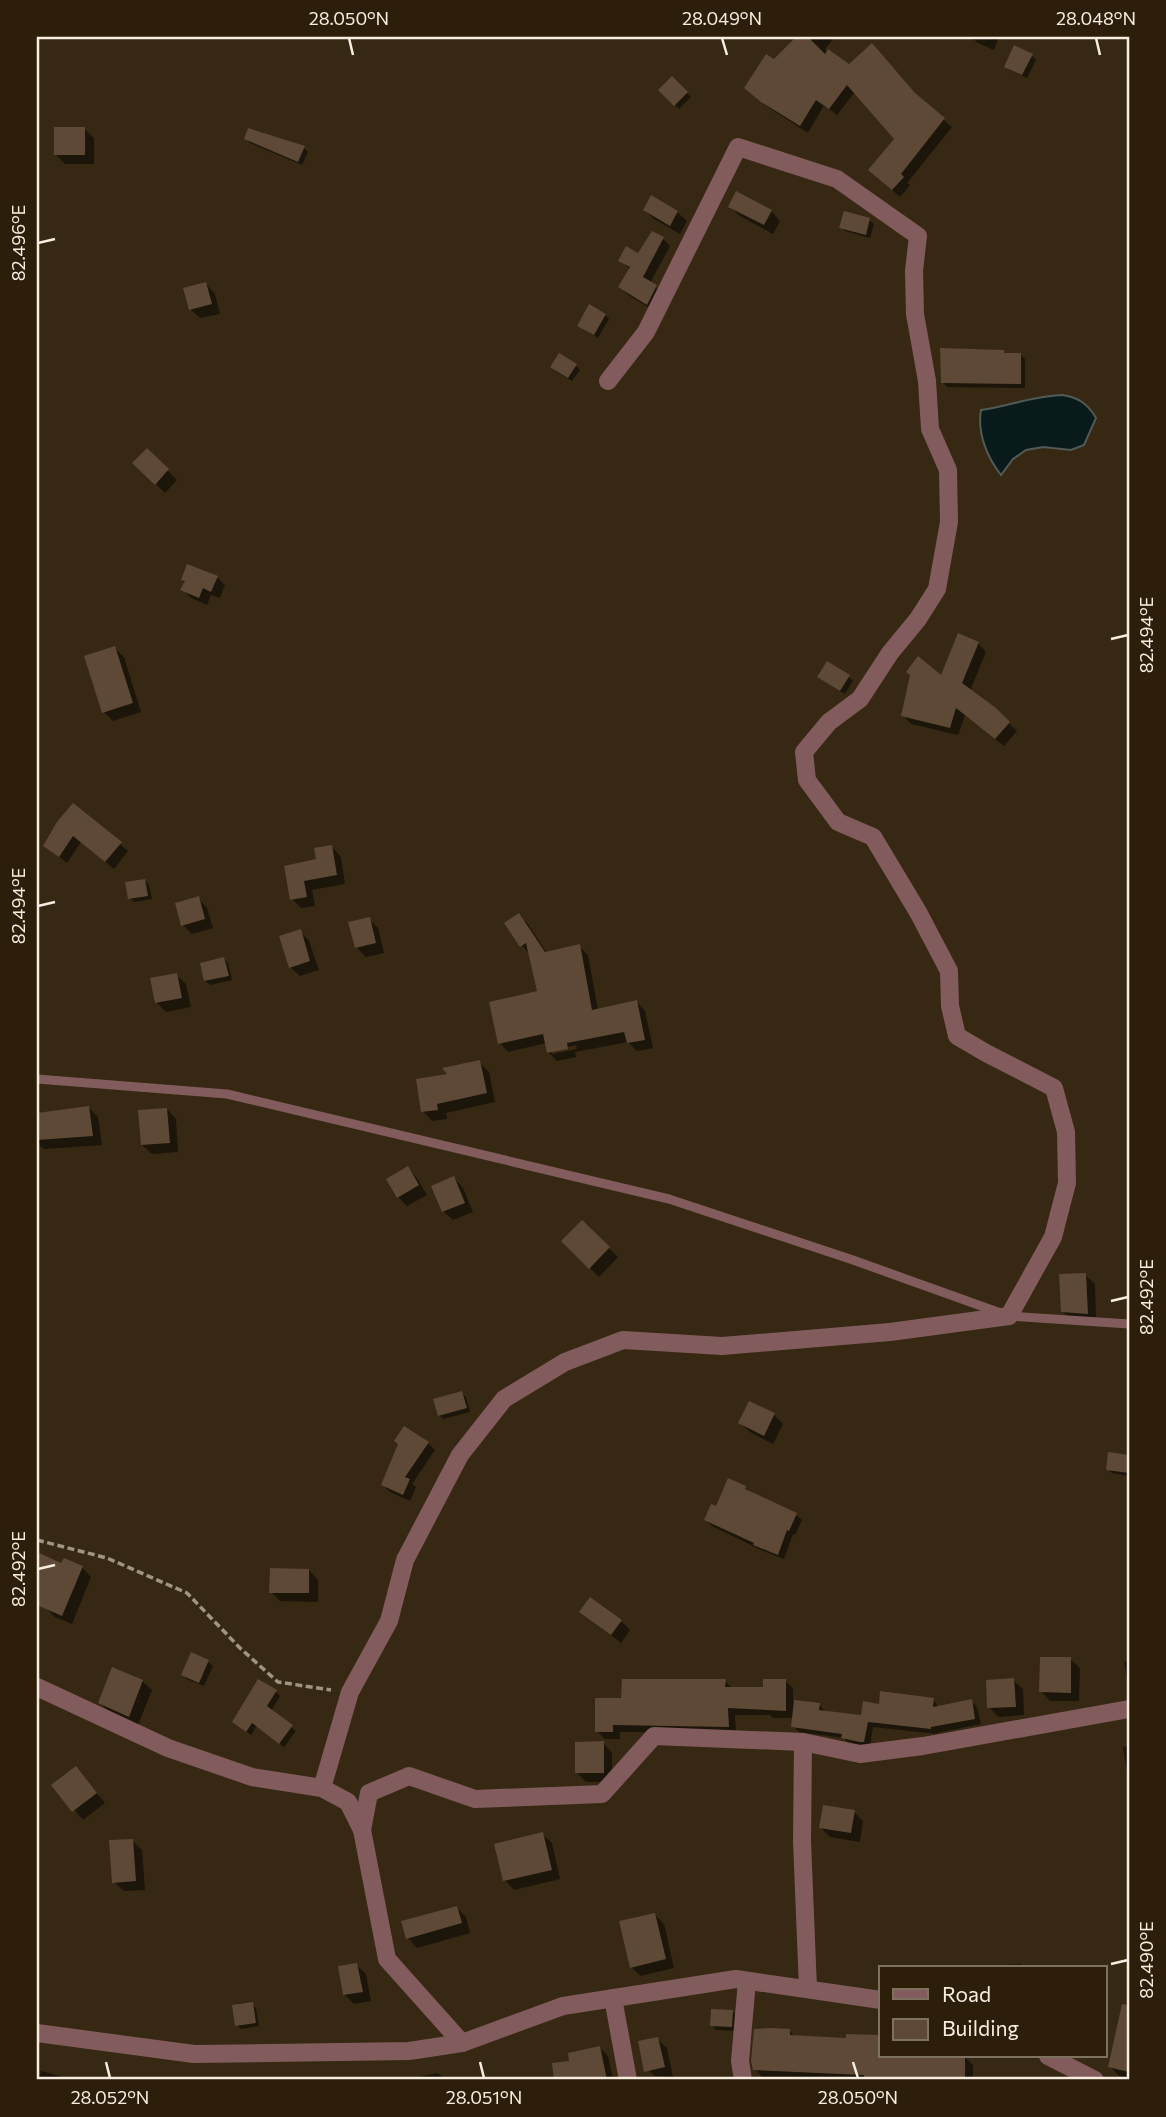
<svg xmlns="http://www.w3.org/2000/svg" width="1166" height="2117" font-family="Commissioner,sans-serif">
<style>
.water{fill:#091a1a;stroke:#505a56;stroke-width:2}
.shadow{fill:#0007;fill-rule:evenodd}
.building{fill:#5d4936}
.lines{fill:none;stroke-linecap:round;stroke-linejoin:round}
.path{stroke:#a09484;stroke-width:3.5;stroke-dasharray:7 3.5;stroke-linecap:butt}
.service{stroke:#825c5c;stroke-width:9}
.minor{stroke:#825c5c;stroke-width:18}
.ticks{fill:none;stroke:#f7eee1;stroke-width:2.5}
.neatline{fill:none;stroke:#f7eee1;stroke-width:2.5}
.ticks-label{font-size:18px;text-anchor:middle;fill:#f7eee1}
</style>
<rect width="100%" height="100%" fill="#362813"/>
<path class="water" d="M1062,395C1078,397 1088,404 1096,418L1084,445L1071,450L1043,447L1026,450L1013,459L1001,475C987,457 977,433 981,410C1010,406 1032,396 1062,395Z"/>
<g class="shadow">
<polygon points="799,37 835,37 825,49 849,66 918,98 952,127 907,183 910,185 900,197 877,177 896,139 855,92 837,115 824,105 808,133 771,109 753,95 774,62"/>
<polygon points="971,37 999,37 994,50 978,43"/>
<polygon points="1032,56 1036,60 1027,78 1010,70 1006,66"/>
<polygon points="672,79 691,97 679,109 661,90"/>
<polygon points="84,129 94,138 94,164 65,164 55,154"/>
<polygon points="246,138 304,148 308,152 302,165 250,143"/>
<polygon points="730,207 771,211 780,221 773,234 740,216"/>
<polygon points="645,210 677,212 687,221 680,234 654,219"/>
<polygon points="869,220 874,224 870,238 845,231 841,227"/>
<polygon points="663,239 670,246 650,283 663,294 654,311 627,294 620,286 630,269 620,260 639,255"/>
<polygon points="206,284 215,294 220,314 200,318 190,309"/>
<polygon points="605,315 609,319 598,338 584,329"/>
<polygon points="1003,352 1006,355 1021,355 1025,359 1025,388 947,387 943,382"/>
<polygon points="576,366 580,370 572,381 556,371"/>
<polygon points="147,450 177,480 165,493 135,463"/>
<polygon points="217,577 225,585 220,598 211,595 207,605 191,598 183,590 186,582 183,579"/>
<polygon points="978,643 986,652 970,691 995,710 1017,731 1004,746 965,715 958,735 911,724 903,715 912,676 942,677"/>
<polygon points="114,648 124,657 141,712 113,721 104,712"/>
<polygon points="849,677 853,681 845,694 824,681"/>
<polygon points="59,823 120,844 128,851 114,869 81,842 67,863 46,846"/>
<polygon points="332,847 341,857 345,884 312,890 315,906 301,908 292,899 286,867 318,861"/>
<polygon points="145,881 149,885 152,899 134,902 130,898"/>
<polygon points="198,898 207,908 213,928 192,934 183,925"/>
<path d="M519,915L528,924L547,953L579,946L588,955L598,1010L637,1002L645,1011L653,1048L637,1051L628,1042L575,1052L576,1057L557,1061L548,1052L546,1043L508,1052L500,1043L540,993L531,955L522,946L507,923ZM576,1045L577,1049L552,1054V1050Z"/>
<polygon points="369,919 378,928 384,953 366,957 357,948"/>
<polygon points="300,931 309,941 319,970 300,976 290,967"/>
<polygon points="224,959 228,963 232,980 210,985 205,981"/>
<polygon points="176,975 186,984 191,1007 166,1012 157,1003"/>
<polygon points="479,1062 489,1072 495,1102 446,1113 447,1119 432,1121 423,1111 450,1075"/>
<polygon points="89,1108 98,1117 102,1145 44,1149 37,1143 37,1114"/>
<polygon points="167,1109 176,1119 178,1152 152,1154 142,1145"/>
<polygon points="408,1168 417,1178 427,1195 407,1206 398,1197"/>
<polygon points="454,1178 463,1188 473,1212 453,1220 443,1211"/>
<polygon points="582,1222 618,1257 599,1277 563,1241"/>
<polygon points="1085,1275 1095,1284 1096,1322 1072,1321 1063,1312"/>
<polygon points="461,1393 466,1397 470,1412 443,1419 439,1415"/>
<polygon points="774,1415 783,1424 773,1444 750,1432 740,1423"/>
<polygon points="428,1443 435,1450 412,1484 416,1487 410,1501 390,1492 383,1485"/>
<polygon points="1110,1454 1129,1457 1129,1476 1112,1473 1108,1469"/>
<polygon points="745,1488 751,1494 796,1515 802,1520 795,1535 793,1534 784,1559 761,1550 712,1526 706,1520 717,1509"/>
<polygon points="37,1554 62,1566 82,1567 91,1577 72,1624 55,1617 45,1607 47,1603 37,1598"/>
<polygon points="309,1570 318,1580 318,1602 280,1601 271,1592"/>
<polygon points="582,1612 621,1621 630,1630 621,1643"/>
<polygon points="191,1654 208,1662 213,1666 204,1686 187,1679 183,1675"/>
<polygon points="1070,1659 1080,1668 1079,1701 1050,1701 1041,1691"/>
<polygon points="1129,1661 1129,1690 1124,1662"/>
<polygon points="1013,1680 1023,1689 1024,1715 998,1717 989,1707"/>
<polygon points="142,1681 152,1690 138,1725 110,1712 100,1703"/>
<polygon points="725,1681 732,1688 765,1689 785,1681 793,1688 793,1701 819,1705 826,1712 862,1716 880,1706 933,1699 939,1708 971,1701 977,1707 981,1724 937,1733 937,1734 873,1727 870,1748 849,1744 844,1738 799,1732 793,1726 794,1718 773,1718 770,1715 735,1715 736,1733 620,1732 620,1739 605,1739 597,1731 623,1700"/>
<polygon points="276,1692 280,1696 271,1711 296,1731 284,1747 257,1725 251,1735 239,1726"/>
<polygon points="603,1743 612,1753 612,1782 586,1782 577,1773"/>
<polygon points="1129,1746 1129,1785 1123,1747"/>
<polygon points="76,1768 105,1803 83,1820 54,1786"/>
<polygon points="854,1812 863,1821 860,1842 830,1837 821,1828"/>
<polygon points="542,1834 552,1843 560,1879 514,1890 505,1880"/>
<polygon points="132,1841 142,1850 145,1890 124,1891 114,1882"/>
<polygon points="456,1907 466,1917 470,1933 417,1948 408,1938"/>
<polygon points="655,1915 664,1924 674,1968 641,1976 631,1967"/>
<polygon points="1021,1964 1025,1968 1003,1968 1003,1965"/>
<polygon points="356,1965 366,1974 371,2001 354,2004 345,1995"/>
<polygon points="252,2004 256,2008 259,2026 241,2029 237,2025"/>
<polygon points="732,2011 737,2016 735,2031 716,2030 712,2025"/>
<polygon points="790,2031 795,2037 848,2039 881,2056 964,2056 973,2065 973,2080 821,2080 763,2078 755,2069"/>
<polygon points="1118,2031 1129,2034 1129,2078 1119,2076 1110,2066"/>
<polygon points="657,2039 667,2048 673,2077 655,2076 645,2067"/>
<polygon points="600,2048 608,2056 613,2080 555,2080 554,2064 571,2062"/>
<polygon points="41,2071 74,2080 75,2080 38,2080"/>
<polygon points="438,2073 445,2080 419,2080 419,2077"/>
</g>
<g class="building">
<polygon points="796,37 808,37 825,54 828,49 849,64 872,43 915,93 945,118 901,174 904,177 892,190 868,170 894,139 847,85 829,109 816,100 800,126 761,102 744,88 766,54 774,59"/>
<polygon points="1014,45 1033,54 1022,75 1004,67"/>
<polygon points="672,76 688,92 674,106 658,90"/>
<rect x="54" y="127" width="31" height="28"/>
<polygon points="248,128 305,146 298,162 244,139"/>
<polygon points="736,191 772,210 764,225 728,207"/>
<polygon points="651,195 678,211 670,226 643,210"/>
<polygon points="844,211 870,218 866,235 839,228"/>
<polygon points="652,231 664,237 643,277 657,285 647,305 618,287 630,267 618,261 626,246 638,253"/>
<polygon points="206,282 212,304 189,310 183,288"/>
<polygon points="589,304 606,314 594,335 577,326"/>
<polygon points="940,348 1004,350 1004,353 1021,353 1021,384 941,383"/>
<polygon points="559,353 577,364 568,378 550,367"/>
<polygon points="147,448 169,469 155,485 132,463"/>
<polygon points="187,564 218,576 211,592 203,588 199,598 180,590 185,581 181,580"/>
<polygon points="958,633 979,642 962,683 996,708 1010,722 995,739 956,708 950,728 901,716 910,675 906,672 918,656 941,675"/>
<polygon points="115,646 133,703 102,713 84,656"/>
<polygon points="827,661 850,675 840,691 817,677"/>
<polygon points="73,803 122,842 105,862 73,836 59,857 43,846 57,822"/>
<polygon points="332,845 337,875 304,881 307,897 290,900 284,866 316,859 314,848"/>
<polygon points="145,879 148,896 128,899 125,882"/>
<polygon points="199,896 205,919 181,926 175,903"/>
<polygon points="519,913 545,952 580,944 592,1010 637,1000 645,1040 627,1043 624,1032 567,1043 568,1049 547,1053 543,1034 498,1044 489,1002 537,991 526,943 520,947 504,923"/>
<polygon points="370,917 376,943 355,948 348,922"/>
<polygon points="301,929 310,961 289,968 279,936"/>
<polygon points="224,957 229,976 204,981 200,963"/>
<polygon points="177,973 182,998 155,1003 150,978"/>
<polygon points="480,1060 487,1093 437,1104 438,1110 421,1112 416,1079 447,1074 442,1068"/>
<polygon points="89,1106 93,1136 37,1140 37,1113"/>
<polygon points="167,1108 170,1143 141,1145 138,1110"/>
<polygon points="408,1166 419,1185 397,1198 386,1179"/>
<polygon points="454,1176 465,1203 442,1212 431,1186"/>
<polygon points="582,1220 610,1247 589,1269 561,1241"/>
<polygon points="1086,1273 1088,1314 1061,1312 1059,1274"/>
<polygon points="462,1391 467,1408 438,1416 433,1399"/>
<polygon points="749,1401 775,1413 764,1436 738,1423"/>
<polygon points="404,1426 429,1442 405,1477 410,1479 403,1495 381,1485 398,1444 394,1441"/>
<polygon points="1108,1452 1129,1455 1129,1473 1106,1470"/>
<polygon points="728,1478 746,1486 745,1489 797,1513 789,1531 787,1530 778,1555 753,1545 754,1543 704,1520 711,1504 716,1506"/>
<polygon points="37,1552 61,1563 64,1558 83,1566 62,1616 37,1605"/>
<polygon points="270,1568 309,1569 309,1593 269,1593"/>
<polygon points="590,1597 622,1620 611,1635 579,1612"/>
<polygon points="191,1652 209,1660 199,1683 181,1675"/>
<polygon points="1040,1657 1071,1657 1071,1693 1039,1692"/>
<polygon points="112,1667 143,1680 129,1717 98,1703"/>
<polygon points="1014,1678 1016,1707 987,1708 986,1680"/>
<polygon points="258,1679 277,1690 267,1706 293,1725 279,1744 252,1723 246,1732 232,1722"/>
<polygon points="622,1679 726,1679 725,1687 763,1687 763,1679 786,1679 786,1711 728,1708 729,1727 613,1725 613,1732 595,1732 595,1698 621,1698"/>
<polygon points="880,1691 934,1698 933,1707 972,1699 975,1719 931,1727 931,1729 868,1722 864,1742 860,1742 841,1738 842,1734 791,1727 794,1700 820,1703 819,1710 861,1715 863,1701 879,1704"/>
<polygon points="604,1741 604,1773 575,1773 575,1742"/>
<polygon points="76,1766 97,1793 72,1812 51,1785"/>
<polygon points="823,1805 855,1810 851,1833 819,1828"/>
<polygon points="543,1832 552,1870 503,1881 494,1844"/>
<polygon points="133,1839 136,1881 112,1883 109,1840"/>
<polygon points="457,1906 462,1923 406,1939 401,1921"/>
<polygon points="655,1913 666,1959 630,1968 619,1921"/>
<polygon points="357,1963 363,1992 343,1995 338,1966"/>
<polygon points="253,2002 256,2023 235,2026 232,2005"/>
<polygon points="1122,2004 1129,2005 1129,2072 1108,2067"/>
<polygon points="711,2009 733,2010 732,2027 710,2026"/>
<polygon points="770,2028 790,2029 790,2035 846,2038 846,2034 881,2035 881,2056 965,2056 965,2080 864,2080 864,2075 753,2070 751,2061 754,2029"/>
<polygon points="658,2037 665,2067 644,2072 638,2041"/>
<polygon points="600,2046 607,2080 554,2080 552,2063 569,2061 568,2053"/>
</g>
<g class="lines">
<polyline class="path" points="37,1540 107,1558 187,1593 240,1648 278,1682 331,1690"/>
<polyline class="service" points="37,1079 227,1094 669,1199 853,1260 1009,1316 1129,1324"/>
<g class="minor">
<polyline points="37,1687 168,1748 252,1777 322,1788 348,1802 362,1830 387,1959 462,2043"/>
<polyline points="803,1742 802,1841 808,1989"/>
<polyline points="322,1788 350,1692 389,1621 405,1560 460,1455 504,1399 565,1362 623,1340 722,1346 890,1332 1009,1316 1053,1237 1067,1183 1066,1132 1054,1088 986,1053 957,1036 950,1006 949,971 918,912 873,837 838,822 807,780 804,752 829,722 860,699 890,653 918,619 937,589 949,522 948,470 930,429 927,381 915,314 914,271 918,236 837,179 738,147 646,332 608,381"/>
<polyline points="362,1830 369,1793 409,1776 475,1799 602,1794 654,1736 803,1742 860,1754 923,1746 1129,1709"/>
<polyline points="613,1998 628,2080"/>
<polyline points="37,2033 194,2054 409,2051 462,2043 563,2006 736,1979 881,2000"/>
<polyline points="1048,2056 1095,2080"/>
<polyline points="743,2080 740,2061 747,1981"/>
</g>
</g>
<path class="ticks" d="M349,38L353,55M722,38L727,55M1096,38L1100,55M38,243L55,239M1111,639L1128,635M38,906L55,902M1111,1301L1128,1297M38,1569L55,1565M1111,1964L1128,1960M106,2062L110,2078M480,2062L484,2078M853,2062L858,2078"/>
<rect width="1166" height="2117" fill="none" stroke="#2c1e09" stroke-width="77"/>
<rect x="879" y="1966" width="228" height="91" fill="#2c1e09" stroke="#7d715f" stroke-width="2"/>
<rect x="893" y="1989" width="35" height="10" fill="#825c5c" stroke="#7d715f" stroke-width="2"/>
<text x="942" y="2002" font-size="21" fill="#f7eee1">Road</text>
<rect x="893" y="2019" width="35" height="21" fill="#5d4936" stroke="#7d715f" stroke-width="2"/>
<text x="942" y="2036" font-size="21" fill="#f7eee1">Building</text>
<rect x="38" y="38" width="1090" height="2040" class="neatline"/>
<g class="ticks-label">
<text x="349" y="25">28.050°N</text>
<text x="722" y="25">28.049°N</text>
<text x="1096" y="25">28.048°N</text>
<text transform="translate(19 243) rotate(-90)" y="6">82.496°E</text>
<text transform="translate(1147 635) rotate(-90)" y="6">82.494°E</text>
<text transform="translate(19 906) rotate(-90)" y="6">82.494°E</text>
<text transform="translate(1147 1297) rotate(-90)" y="6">82.492°E</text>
<text transform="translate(19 1569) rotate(-90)" y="6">82.492°E</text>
<text transform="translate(1147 1960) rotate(-90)" y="6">82.490°E</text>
<text x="110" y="2104">28.052°N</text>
<text x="484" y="2104">28.051°N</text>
<text x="858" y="2104">28.050°N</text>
</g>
</svg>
